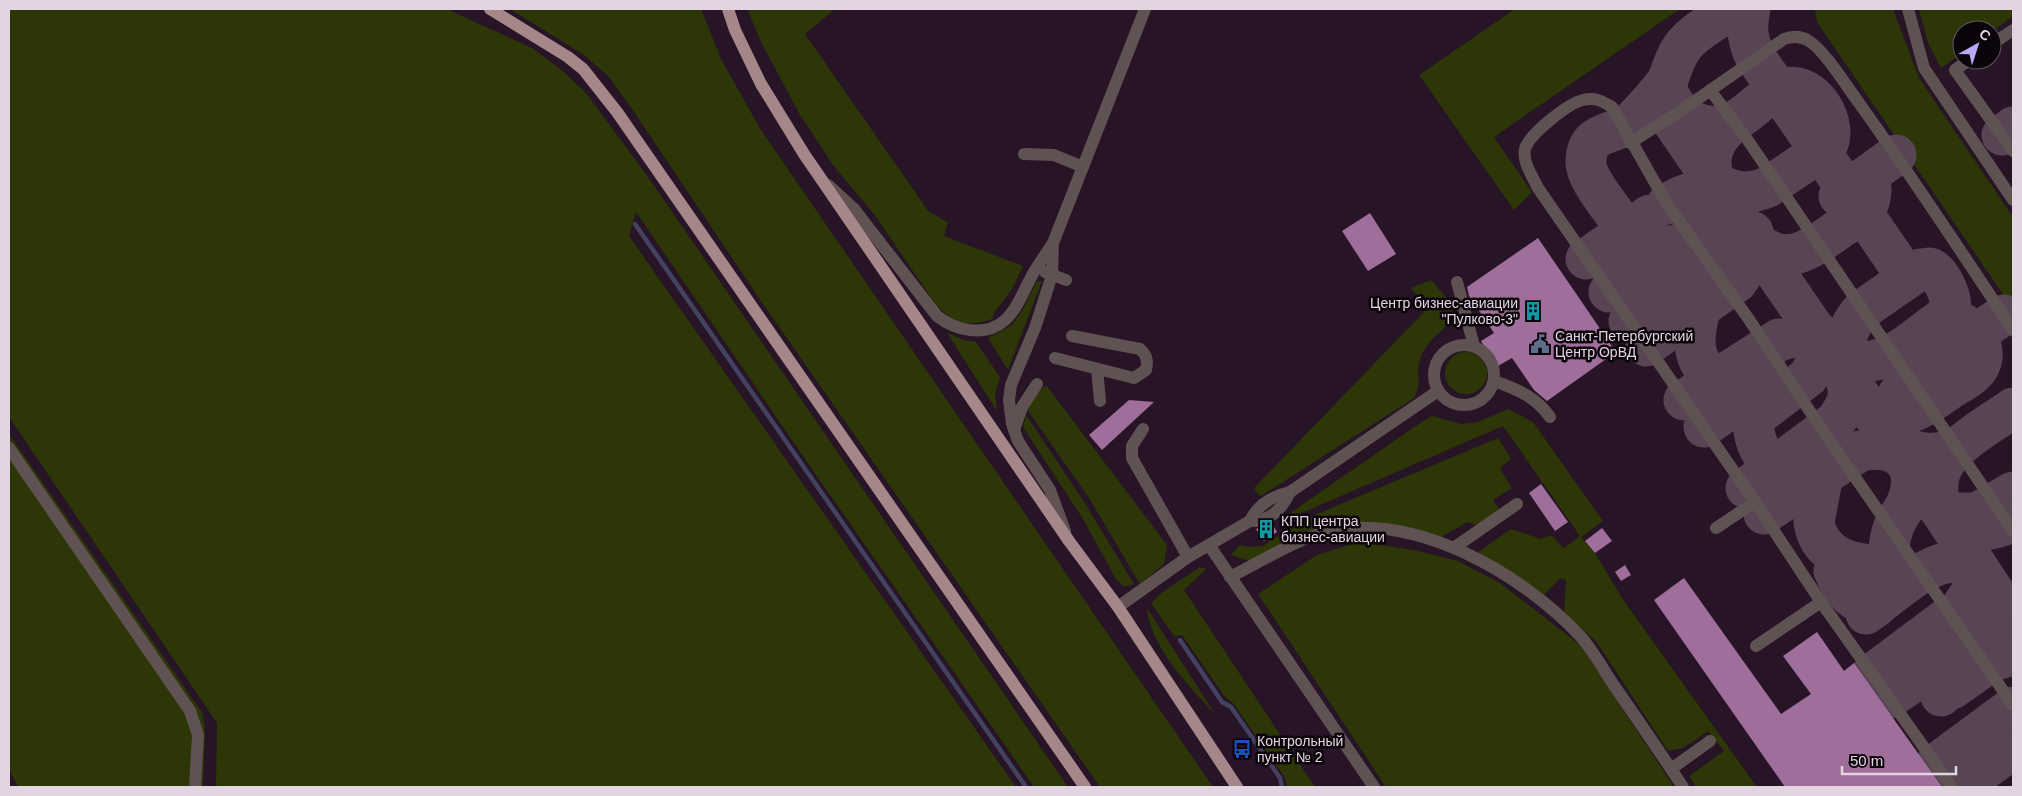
<svg xmlns="http://www.w3.org/2000/svg" width="2022" height="796" font-family="Helvetica,sans-serif">
<style>
.green{fill:#2c3606}
.lines{fill:none;stroke-linecap:round;stroke-linejoin:round}
.stream{stroke:#444261;stroke-width:4.5}
.taxiway{stroke:#574556;stroke-width:41}
.building{fill:#9f6e9a}
.minor{stroke:#605252;stroke-width:12}
.major{stroke:#a68789;stroke-width:12}
.labels{text-anchor:middle;stroke-width:5;stroke-linejoin:round;paint-order:stroke}
.poi-label{font-size:14px;fill:#e2d4e0;stroke:#0b040a;text-anchor:start}
</style>
<rect width="100%" height="100%" fill="#271426"/>
<g class="green">
<polygon points="9,9 447,9 532,48 563,71 586,93 646,174 1068,787 1034,787 800,452 636,212 629,236 1016,787 216,787 217,723 9,417"/>
<polygon points="510,9 701,9 722,61 761,130 1213,787 1100,787 761,301 634,112 608,76 584,55"/>
<path d="M747,9H835L805,34L929,212L948,222L944,236L1023,266L1012,289L994,313L992,319C968,328 954,323 936,305L874,214L833,165L800,115L762,44Z"/>
<polygon points="1515,9 1680,9 1494,137 1532,192 1514,210 1419,75"/>
<polygon points="1815,9 1893,9 1919,78 2013,217 2013,309 1817,22"/>
<polygon points="1919,9 2013,9 2013,16 1992,32 1962,30 1962,53 1941,68 1928,43"/>
<path d="M1431,280C1478,330 1434,319 1420,360C1415,375 1423,380 1414,398L1261,496L1254,490L1255,487L1428,308L1411,288Z"/>
<polygon points="1037,281 1042,281 1008,370 988,338 1012,325 1023,309"/>
<polygon points="947,333 967,341 975,341 1000,377 995,394 997,411"/>
<circle cx="1466" cy="373" r="21"/>
<polygon points="1046,385 1167,545 1164,564 1140,584 1089,498 1026,408 1034,396"/>
<polygon points="1508,409 1533,422 1603,521 1581,537 1595,553 1622,598 1757,787 1696,787 1689,776 1724,751 1708,731 1683,748 1668,751 1596,641 1564,615 1566,580 1560,578 1543,596 1474,555 1511,529 1541,539 1551,535 1564,548 1580,536 1503,426 1290,518 1285,526 1283,518 1423,421 1432,416 1461,424 1478,422"/>
<polygon points="1026,415 1083,500 1134,584 1124,587 1116,579 1083,519 1023,427"/>
<polygon points="9,434 203,714 205,731 203,787 18,787 9,769"/>
<polygon points="1498,438 1511,459 1500,468 1512,488 1493,500 1500,510 1476,525 1468,522 1441,537 1360,523 1249,561 1231,555 1240,545 1249,547 1263,546 1298,522"/>
<polygon points="1358,542 1414,550 1458,561 1500,583 1580,645 1674,787 1386,787 1258,594 1317,555"/>
<polygon points="1200,567 1206,569 1184,590 1315,787 1287,787 1285,778 1233,703 1225,697 1182,635 1174,636 1151,603 1161,593"/>
<path d="M1147,608L1215,714C1190,688 1149,645 1147,608Z"/>
</g>
<g class="lines">
<g class="stream">
<polyline points="635,224 1026,787"/>
<polyline points="1180,640 1222,702 1231,707 1280,778 1282,787"/>
</g>
<g class="taxiway">
<path d="M1750,9C1746,27 1747,42 1756,58L1902,270"/>
<polyline points="1668,80 1666,98 1670,118 1882,428 1925,487 2013,621"/>
<path d="M1670,97C1678,111 1687,122 1703,125C1742,134 1756,94 1785,88C1814,81 1840,124 1826,148L1768,187C1749,195 1733,193 1715,182C1705,158 1714,138 1734,122"/>
<polyline points="2002,135 2013,127"/>
<polyline points="1839,196 1896,155"/>
<path d="M1753,232C1755,241 1758,244 1766,249C1793,265 1818,244 1839,229C1846,224 1855,220 1861,214C1868,208 1871,198 1871,189"/>
<path d="M1676,245C1647,251 1636,243 1619,220C1610,206 1585,178 1586,161C1587,129 1614,136 1631,122C1637,117 1666,85 1668,79C1673,67 1675,56 1684,45C1696,30 1717,20 1733,9"/>
<polyline points="1586,259 1650,215"/>
<path d="M1609,292L1705,227L1730,225L1751,234C1751,254 1749,266 1737,282L1646,346"/>
<path d="M1704,292C1697,325 1683,357 1716,379"/>
<path d="M1629,321L1725,255C1738,242 1736,227 1735,210C1712,188 1693,187 1667,204"/>
<polyline points="1684,400 1779,339"/>
<path d="M1880,411C1907,422 1929,404 1950,389C1958,384 1969,379 1975,372C1992,353 1976,331 1959,321"/>
<polyline points="1754,418 1808,377 1818,360 1817,331"/>
<polyline points="1704,427 1770,380"/>
<path d="M1957,449C1932,456 1915,455 1893,441C1883,393 1910,377 1946,354C1965,341 1984,328 2004,315"/>
<path d="M1826,459L1814,522C1818,549 1839,561 1864,564"/>
<path d="M1802,473C1730,463 1756,395 1768,346C1793,334 1801,334 1827,346"/>
<path d="M1746,488L1836,421C1841,413 1847,405 1848,396C1849,388 1846,380 1844,372C1840,349 1847,327 1862,310L1921,269C1922,269 1928,268 1929,268C1940,270 1953,298 1950,308C1949,311 1945,315 1943,318C1906,344 1878,378 1831,353"/>
<polyline points="1957,513 1977,513 2013,492"/>
<path d="M1764,514L1860,451C1897,443 1922,464 1907,502C1903,512 1896,518 1893,529C1889,539 1889,551 1887,562C1884,577 1879,592 1876,607C1853,604 1843,592 1834,571L1839,558"/>
<path d="M2008,524C1977,536 1963,531 1939,509C1938,497 1936,482 1941,470C1951,445 1991,424 2013,408"/>
<path d="M1866,614C1887,599 1921,567 1946,563C1970,559 1996,582 1993,606C1992,619 1985,630 1977,640"/>
<polyline points="1872,674 1951,615 1971,606"/>
<polyline points="1952,689 1992,661 2013,655"/>
<polyline points="1941,696 1959,610 1972,591 1974,579 1971,557 1966,552"/>
<polyline points="1889,698 1962,650"/>
<polyline points="1936,764 2013,707"/>
<polyline points="1960,787 2013,749"/>
</g>
</g>
<g class="building">
<polygon points="1370,213 1396,254 1368,271 1342,231"/>
<polygon points="1538,238 1616,352 1547,401 1534,390 1512,358 1496,367 1481,341 1494,333 1469,296 1467,287"/>
<polygon points="1129,400 1154,402 1102,450 1089,435"/>
<polygon points="1541,484 1568,522 1555,531 1529,493"/>
<polygon points="1272,524 1277,532 1264,541 1256,529"/>
<polygon points="1602,528 1612,541 1595,553 1585,541"/>
<polygon points="1625,565 1631,575 1621,581 1615,572"/>
<polygon points="1684,578 1781,714 1811,694 1783,656 1817,632 1844,671 1854,663 1942,787 1785,787 1654,600"/>
</g>
<g class="lines">
<g class="minor">
<polyline points="1908,9 1924,68 2013,200"/>
<polyline points="1992,44 2013,30"/>
<polyline points="1969,60 1955,70 2013,151"/>
<polyline points="1710,90 1747,139 2013,531"/>
<path d="M1630,143L1679,112L1784,39C1792,36 1801,36 1809,41C1825,51 1847,87 1859,103C1912,177 1963,254 2013,330"/>
<polyline points="1024,154 1054,155 1083,167"/>
<path d="M828,185L854,209L937,316C956,331 985,337 1004,321C1018,309 1025,287 1034,272C1040,262 1047,252 1053,243L1145,9"/>
<polyline points="1053,243 1052,275 1035,328 1011,385 1009,400 1012,424 1018,441 1050,490 1065,531"/>
<polyline points="1045,272 1066,280"/>
<polyline points="1457,282 1474,346"/>
<circle cx="1464" cy="375" r="30"/>
<path d="M1055,358L1134,378L1146,370C1148,361 1147,355 1140,349L1072,336"/>
<polyline points="1097,369 1100,401"/>
<path d="M1494,381C1517,389 1536,397 1550,417"/>
<polyline points="1143,429 1132,446 1132,458 1188,557"/>
<polyline points="1014,430 1022,407 1037,384"/>
<polyline points="9,448 190,711 198,735 195,787"/>
<polyline points="1755,502 1821,602 1756,646"/>
<path d="M1250,521C1258,504 1272,496 1290,492L1438,391"/>
<path d="M1716,528L1755,502L1538,188C1533,177 1522,162 1525,149C1529,134 1569,103 1583,100C1595,97 1602,101 1612,107L1667,204L1748,318L1823,431L2013,705"/>
<polyline points="1209,545 1374,787"/>
<polyline points="1455,547 1517,504"/>
<path d="M1230,577C1258,563 1297,539 1326,532C1415,511 1523,574 1581,637C1594,652 1604,671 1615,687C1638,720 1661,754 1683,787"/>
<polyline points="1821,602 1952,787"/>
<path d="M1118,607L1188,557L1250,521C1270,522 1282,509 1290,492"/>
<polyline points="1671,769 1710,741"/>
</g>
<g class="major">
<polyline points="490,9 568,57 583,69 617,112 1085,787"/>
<polyline points="728,9 735,30 761,84 804,154 1069,541 1118,607 1237,787"/>
</g>
</g>
<defs>
<g id="building-bare" transform="scale(1.5)"><path d="M-4-6H4V6H1V3H-1V6H-4ZM-2.5-4.3h1.7v1.8h-1.7ZM.8-4.3h1.7v1.8H.8ZM-2.5-1h1.7V.8h-1.7ZM.8-1h1.7V.8H.8Z" fill="#0f9aa8" stroke="#0b040a" stroke-width="2.5" paint-order="stroke"/></g>
<g id="civic-bare" transform="scale(1.5)"><path d="M-.6-6.5H3V-4.5H.6V-3L4-1V1h2V6H-6V1h2V-1L-.6-3ZM-1.2 2.5V6h2.4V2.5Z" fill="#5c6f8a" stroke="#0b040a" stroke-width="2.5" paint-order="stroke"/></g>
<g id="bus-bare" transform="scale(1.5)"><path d="M-5-6H5V4H4V6H2V4H-2V6H-4V4H-5ZM-3.5-4V0h7V-4ZM-3.5 1.2v1.5H-2V1.2ZM2 1.2v1.5H3.5V1.2Z" fill="#1a4fb4" stroke="#0b040a" stroke-width="2.5" paint-order="stroke"/></g>
</defs>
<g fill-rule="evenodd">
<use href="#building-bare" x="1533" y="311"/>
<use href="#civic-bare" x="1540" y="344"/>
<use href="#building-bare" x="1266" y="529"/>
<use href="#bus-bare" x="1242" y="749"/>
</g>
<g class="labels">
<g class="poi-label">
<text x="1518" y="308" text-anchor="end">Центр бизнес-авиации<tspan x="1518" dy="16">"Пулково-3"</tspan></text>
<text x="1555" y="341">Санкт-Петербургский<tspan x="1555" dy="16">Центр ОрВД</tspan></text>
<text x="1281" y="526">КПП центра<tspan x="1281" dy="16">бизнес-авиации</tspan></text>
<text x="1257" y="746">Контрольный<tspan x="1257" dy="16">пункт № 2</tspan></text>
</g>
</g>
<rect width="2022" height="796" fill="none" stroke="#e2d4e0" stroke-width="20"/>
<g transform="translate(1977 45) rotate(39)"><circle r="24" fill="#0b040a" stroke="#615760"/>
<path d="M0-4L9 19L0 12L-9 19Z" fill="#b9aaf7"/>
<text y="-8" font-size="14" font-weight="bold" text-anchor="middle" fill="#e2d4e0">С</text>
</g>
<path d="M1842 766v8h114v-8" fill="none" stroke="#e2d4e0" stroke-width="2.5"/>
<text x="1850" y="766" font-size="15" fill="#e2d4e0" stroke="#0b040a" stroke-width="4" paint-order="stroke">50 m</text>
</svg>
